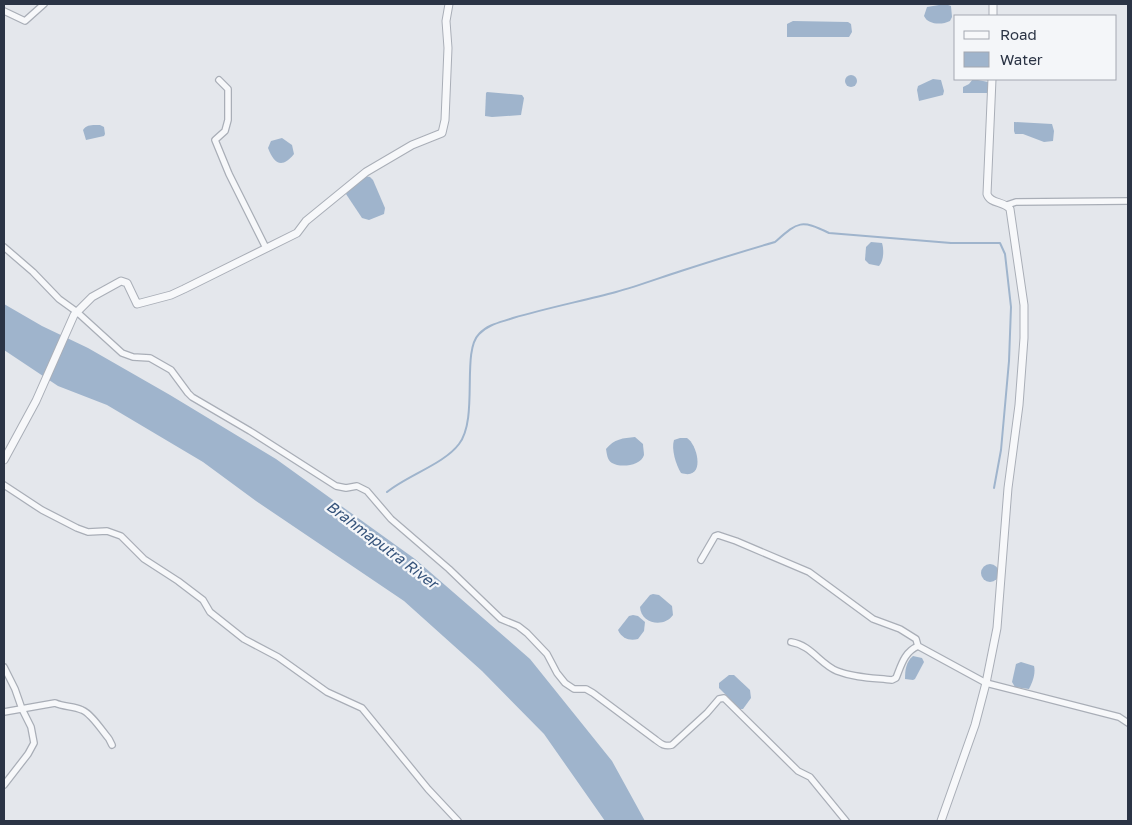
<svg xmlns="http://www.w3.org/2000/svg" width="1132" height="825" font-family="'Golos Text',sans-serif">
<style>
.water{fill:#9fb4cc}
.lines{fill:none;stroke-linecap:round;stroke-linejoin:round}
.stream{stroke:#9fb4cc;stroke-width:2}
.minor-casing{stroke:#a9aeb7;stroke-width:8}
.tertiary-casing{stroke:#a9aeb7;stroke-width:9}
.minor{stroke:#f7f8fa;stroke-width:5.5}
.tertiary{stroke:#f7f8fa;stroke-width:7}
.labels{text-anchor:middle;stroke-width:4.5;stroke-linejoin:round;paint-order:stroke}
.water-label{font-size:15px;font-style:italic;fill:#34527a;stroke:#f4f6f9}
</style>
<rect width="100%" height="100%" fill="#e4e7ec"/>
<g class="water">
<path d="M945,4L951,6L952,17L950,21C942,25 928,25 924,16L927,7Z"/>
<polygon points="793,21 848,22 851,24 852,32 849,37 787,37 787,24"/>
<circle cx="851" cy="81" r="6"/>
<polygon points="933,79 941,80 944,91 943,95 919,101 917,90 918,86"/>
<polygon points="973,79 988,82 989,91 987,93 963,93 963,87 969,84"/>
<polygon points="487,92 522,95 524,98 521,115 492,117 485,116 486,93"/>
<polygon points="1014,122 1052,124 1054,131 1053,141 1044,142 1023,134 1015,134 1014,131"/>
<path d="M100,125L104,127L105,134L104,136L86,140L83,130C87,124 93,125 100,125Z"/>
<path d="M282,138L292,145L294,154C282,169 274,164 268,148L271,141Z"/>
<polygon points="365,176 370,177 373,180 385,208 384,214 369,220 362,218 346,194 348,190"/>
<path d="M871,242L882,243C884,250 884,260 879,266L869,264L865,260L866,247Z"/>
<polygon points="4,304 42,326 88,348 170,395 276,459 415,559 530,659 612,761 645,821 605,821 544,734 482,671 404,601 256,501 203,462 107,405 58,386 4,350"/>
<path d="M635,437L643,444C643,447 644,452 644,455C641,466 620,468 612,463C607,460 607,454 606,449C614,439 623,438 635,437Z"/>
<path d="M680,438H687C698,445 706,481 681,473C676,465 671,449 674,440Z"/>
<circle cx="990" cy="573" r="9"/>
<path d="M653,594L659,595L672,606L673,615C664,628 641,624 640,607L650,595Z"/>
<path d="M633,615L638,616L645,622L644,631L638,639C630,641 622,639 618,630L629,616Z"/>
<path d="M913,656L922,658L924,662L915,679L913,680L905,679C905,670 906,662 913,656Z"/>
<path d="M1021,662L1034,666C1036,674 1032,683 1029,689L1015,687L1012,682L1016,664Z"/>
<polygon points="729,675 734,675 750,690 751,698 743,709 740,709 719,688 719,683"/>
</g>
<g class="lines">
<path class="stream" d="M387,492C408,475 444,464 459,444C479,418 461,352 479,334C488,324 502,322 513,318C547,308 582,301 616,292C638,286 659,278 681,271C712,261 744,251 775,242C798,222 800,219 829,233L951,243H1000L1005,254L1011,307L1009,361L1001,450L994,488"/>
<g class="minor-casing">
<g id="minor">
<polyline points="4,11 25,21 44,4"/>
<polyline points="219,80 228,89 228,120 225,131 215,140 229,174 266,248"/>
<polyline points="1007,205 1016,202 1128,201"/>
<path d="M4,247L33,272L59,299L77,312L122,353L133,357L150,358L171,370L188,393L192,397L250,431L336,486L346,488L357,486L367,491L391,519L449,569L501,619L518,626L527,633L547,654L557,673L565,683L574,689H586L593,693L656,740C661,744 665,747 672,745L707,713L719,699L724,698L798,771L810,777L846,821"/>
<polyline points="4,485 42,510 77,528 88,532 107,531 121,536 144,559 178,581 203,600 210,612 244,639 278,657 327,692 362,708 428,789 458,821"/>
<polyline points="701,560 715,536 718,535 736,541 809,572 873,619 900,629 916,639 918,646 986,683 1119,717 1128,723"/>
<path d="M791,642C811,645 820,664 837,671C855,678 874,678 892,680L896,678C901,666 904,652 918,646"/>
<polyline points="4,667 15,689 22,709 31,727 34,743 28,754 4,785"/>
<path d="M4,712L55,703C64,707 74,706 82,710C91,713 103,732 109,739L112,745"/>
</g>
</g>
<g class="tertiary-casing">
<g id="tertiary">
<polyline points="993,4 993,16"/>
<polyline points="4,460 36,401 74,315 92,297 121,281 127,283 137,304 171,295 184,289 297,233 306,221 366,172 412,145 442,133 445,120 448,48 446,21 449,4"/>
<path d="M941,821L975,725L986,683L997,628L1008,488L1019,405L1024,338V305L1010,209C1004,201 990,204 987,194L992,79"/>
</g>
</g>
<use href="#minor" class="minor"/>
<use href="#tertiary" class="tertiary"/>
</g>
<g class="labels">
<g class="water-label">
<text transform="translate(382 545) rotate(37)" y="5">Brahmaputra River</text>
</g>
</g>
<rect width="1132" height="825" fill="none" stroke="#2b3445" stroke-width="10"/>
<rect x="954" y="15" width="162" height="65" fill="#f4f6f9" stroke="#a4a8b1"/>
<rect x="964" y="31" width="25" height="8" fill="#f7f8fa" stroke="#a4a8b1"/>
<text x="1000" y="40" font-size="15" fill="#2b3445">Road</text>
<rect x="964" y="52" width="25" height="15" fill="#9fb4cc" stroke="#a4a8b1"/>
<text x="1000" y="65" font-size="15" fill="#2b3445">Water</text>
</svg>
